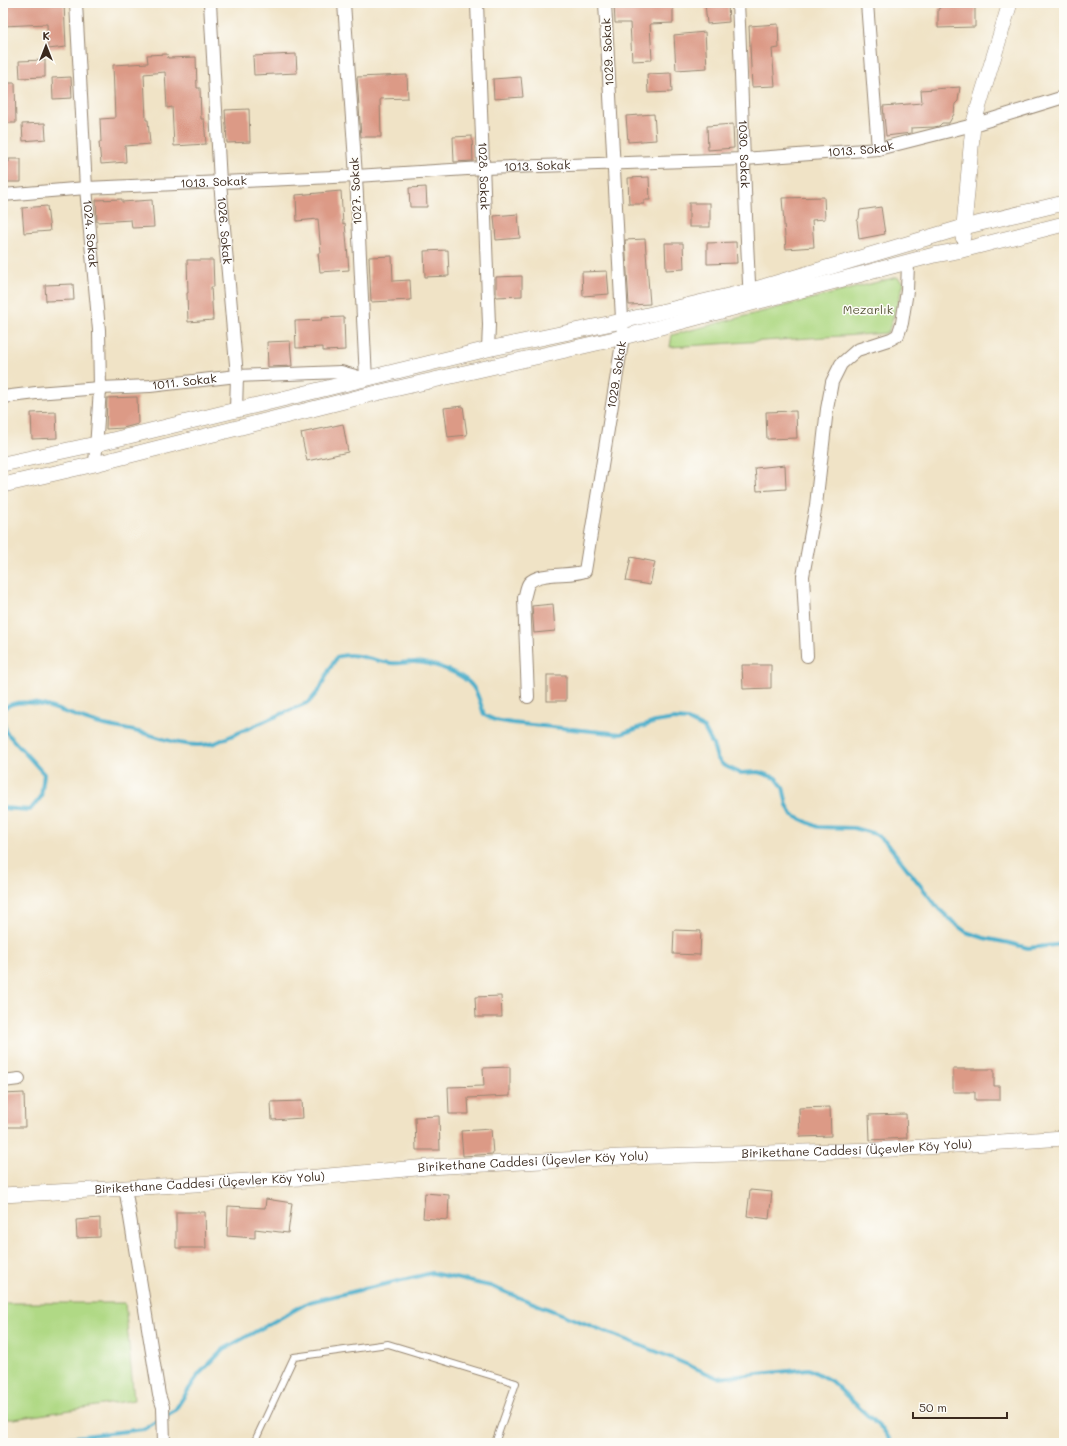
<svg xmlns="http://www.w3.org/2000/svg" width="1067" height="1446" font-family="Mali,sans-serif">
<style>
.green{fill:#b0d985;stroke:#768252}
.lines{fill:none;stroke-linecap:round;stroke-linejoin:round}
.stream{stroke:#4cafcb;stroke-width:4}
.building{fill:#dc9a86}
.service-casing{stroke:#968672;stroke-width:8}
.minor-casing{stroke:#968672;stroke-width:14}
.tertiary-casing{stroke:#968672;stroke-width:16}
.service{stroke:#fff;stroke-width:6}
.minor{stroke:#fff;stroke-width:12}
.tertiary{stroke:#fff;stroke-width:15}
.labels{text-anchor:middle;stroke-width:3;stroke-linejoin:round;paint-order:stroke}
.street-label{font-size:12px;fill:#3b2a1e;stroke:#fdfcf7}
.park-label{font-size:12px;fill:#585638;stroke:#fdfcf7}
</style>
<rect width="100%" height="100%" fill="#fdfcf7"/>
<filter id="ink" filterUnits="userSpaceOnUse"><feTurbulence type="fractalNoise" baseFrequency=".025" numOctaves="2"/><feDisplacementMap in="SourceGraphic" scale="8" xChannelSelector="R" yChannelSelector="G"/><feConvolveMatrix kernelMatrix="1 2 1 2 8 2 1 2 1" color-interpolation-filters="sRGB"/></filter>
<filter id="wash" filterUnits="userSpaceOnUse"><feTurbulence type="fractalNoise" baseFrequency=".012" numOctaves="4" result="noise"/><feDisplacementMap in="SourceGraphic" scale="16" xChannelSelector="R" yChannelSelector="G"/><feGaussianBlur stdDeviation="0.9" result="paint"/><feColorMatrix in="noise" values="0 0 0 0 0 0 0 0 0 0 0 0 0 0 0 0 0 1.4 0 .05"/><feComposite in="paint" operator="in"/></filter>
<g filter="url(#wash)">
<rect width="100%" height="100%" fill="#f0e3c6"/>
<g class="green">
<polygon points="897,277 904,283 888,333 670,347 672,335"/>
<polygon points="3,1303 125,1303 134,1400 14,1419 3,1419"/>
</g>
<g class="lines">
<g class="stream">
<path d="M3,715L5,707C29,693 69,715 93,722C106,726 120,728 134,731C156,735 178,746 200,745C205,745 210,744 215,743L309,702L320,689L329,670L337,657C357,651 371,661 391,663C398,664 405,662 412,662C428,661 464,673 473,687C479,695 481,705 484,715L495,720L512,723L621,734L655,722L674,719L688,720L704,728L713,745L717,758L723,765L740,773L758,772L776,778L783,787L787,805L792,815L818,827L854,828L875,834L886,842L939,909L954,923L966,932L984,938L1009,943L1028,948L1064,944"/>
<polyline points="3,717 5,731 44,774 41,797 30,810 3,808"/>
<polyline points="24,1443 144,1429 175,1410 199,1374 224,1349 309,1302 432,1273 490,1286 665,1355 718,1378 809,1369 831,1381 885,1432 892,1443"/>
</g>
</g>
<g id="blocks">
<g class="building">
<polygon points="3,3 64,3 66,47 48,49 47,24 3,26"/>
<polygon points="673,3 673,23 650,24 652,60 632,61 630,23 615,23 614,4"/>
<polygon points="705,3 728,3 729,22 707,24"/>
<polygon points="940,3 975,3 975,27 938,28 938,9 940,8"/>
<polygon points="778,24 779,48 772,49 775,86 752,87 749,26"/>
<polygon points="705,32 707,68 676,70 674,35"/>
<polygon points="167,54 168,58 196,57 197,88 200,88 201,119 204,119 206,144 174,146 172,107 167,108 165,72 144,74 146,120 148,120 150,144 125,146 126,162 101,164 99,142 101,142 100,119 115,118 113,65 148,63 147,55"/>
<polygon points="296,54 297,73 254,75 253,56"/>
<polygon points="45,60 45,77 20,78 19,61"/>
<polygon points="671,73 672,92 648,93 647,74"/>
<polygon points="407,75 408,98 380,99 381,137 361,137 357,77"/>
<polygon points="71,77 72,98 53,99 52,78"/>
<polygon points="521,77 523,97 494,99 493,79"/>
<polygon points="3,83 15,83 16,123 3,123"/>
<polygon points="960,87 958,101 955,104 954,114 949,123 942,123 939,126 934,127 911,128 911,133 886,136 883,106 922,103 921,90"/>
<polygon points="249,109 250,142 227,143 225,110"/>
<polygon points="654,114 656,140 628,142 626,116"/>
<polygon points="45,123 46,139 23,141 22,124"/>
<polygon points="733,124 734,148 708,150 707,126"/>
<polygon points="472,136 473,161 454,162 453,137"/>
<polygon points="9,159 21,159 21,182 3,182 3,162 9,162"/>
<polygon points="649,177 650,200 644,200 644,204 629,204 628,178"/>
<polygon points="426,187 427,207 410,207 409,188"/>
<polygon points="341,191 343,224 345,223 349,270 320,272 318,253 321,253 318,219 297,221 296,195"/>
<polygon points="824,197 825,219 812,220 814,247 786,249 782,198"/>
<polygon points="122,199 122,202 152,200 154,227 132,228 131,220 97,222 96,200"/>
<rect x="689" y="203" width="21" height="24"/>
<polygon points="47,206 50,231 24,233 22,208"/>
<polygon points="881,207 885,234 859,239 857,221 859,218 860,210"/>
<polygon points="518,214 520,238 496,240 494,216"/>
<polygon points="645,239 650,304 629,305 625,240"/>
<polygon points="736,242 737,263 707,264 707,243"/>
<polygon points="665,243 683,243 684,269 666,270"/>
<polygon points="448,250 449,276 425,277 424,251"/>
<polygon points="392,256 393,281 410,280 411,300 371,302 369,257"/>
<polygon points="187,260 213,260 214,287 211,287 213,320 188,322 187,293 188,293"/>
<polygon points="607,271 609,294 583,296 582,272"/>
<polygon points="522,276 522,296 496,297 496,277"/>
<polygon points="73,284 74,300 46,301 45,285"/>
<polygon points="344,317 345,350 323,351 323,347 296,348 295,321 322,320 321,318"/>
<polygon points="290,341 292,366 268,367 267,342"/>
<polygon points="137,397 138,424 123,428 106,429 107,398"/>
<polygon points="463,406 467,435 448,437 444,408"/>
<polygon points="796,411 797,438 767,439 766,412"/>
<polygon points="56,412 57,438 32,439 31,413"/>
<polygon points="343,424 348,452 307,461 301,433"/>
<polygon points="785,465 786,489 757,491 755,468"/>
<polygon points="631,557 655,562 650,585 626,581"/>
<polygon points="553,604 555,631 534,633 532,606"/>
<polygon points="742,665 771,665 771,688 743,689"/>
<rect x="547" y="675" width="19" height="26"/>
<polygon points="674,930 701,931 700,955 673,954"/>
<polygon points="501,996 502,1017 476,1017 475,997"/>
<polygon points="510,1067 510,1096 468,1098 469,1114 449,1114 448,1087 484,1086 483,1068"/>
<polygon points="953,1069 994,1069 994,1086 1000,1086 1000,1100 975,1100 975,1092 953,1092"/>
<polygon points="24,1093 25,1127 3,1127 3,1094"/>
<polygon points="302,1101 303,1118 272,1120 271,1102"/>
<polygon points="830,1107 831,1136 800,1137 799,1108"/>
<polygon points="906,1114 907,1138 870,1140 869,1115"/>
<polygon points="439,1116 440,1150 416,1150 415,1117"/>
<polygon points="491,1129 493,1154 463,1156 461,1131"/>
<polygon points="750,1190 772,1192 769,1219 747,1216"/>
<polygon points="425,1193 449,1195 448,1220 423,1218"/>
<polygon points="266,1199 292,1203 288,1233 255,1229 255,1238 227,1236 228,1206 265,1208"/>
<polygon points="176,1212 205,1212 206,1248 176,1248"/>
<polygon points="100,1218 100,1237 77,1238 76,1220"/>
</g>
</g>
</g>
<g filter="url(#ink)">
<use href="#blocks" fill-opacity="0" stroke="#968672" stroke-width="1"/>
<g class="lines">
<g class="service-casing">
<polyline id="service" points="254,1443 294,1357 388,1344 516,1383 495,1443"/>
</g>
<g class="minor-casing">
<g id="minor">
<path id="s1" d="M76,3L86,188L99,330L100,388L95,464"/>
<path id="s2" d="M210,3L220,182L237,376L236,410"/>
<path id="s3" d="M477,3L489,325L488,349"/>
<path id="s4" d="M738,3C743,102 744,201 750,300"/>
<polyline points="867,3 878,149"/>
<path id="s5" d="M3,195L86,188L356,176L483,168L744,159L878,149L973,125L1064,97"/>
<path id="s6" d="M3,397L36,393L100,388L150,386L237,376L341,372L366,379L356,176L344,3"/>
<polyline points="807,656 803,576 816,505 827,409 832,382 841,364 857,350 891,339 898,335 902,323 907,291 908,263"/>
<path id="s7" d="M528,697L524,598C526,594 526,587 529,583C539,571 570,577 585,571L623,337L605,3"/>
<polyline points="3,1081 19,1079"/>
<polyline points="125,1187 159,1395 163,1407 164,1443"/>
</g>
</g>
<g class="tertiary-casing">
<g id="tertiary">
<polyline points="963,237 973,125 1010,3"/>
<polyline points="3,464 96,444 488,349 622,321 749,291 964,227 1064,203"/>
<polyline points="3,485 95,464 368,395 623,337 934,255 962,250 1064,224"/>
<path id="s8" d="M3,1195L317,1177L428,1167L621,1157L877,1150L1064,1138"/>
</g>
</g>
<use href="#service" class="service"/>
<use href="#minor" class="minor"/>
<use href="#tertiary" class="tertiary"/>
</g>
</g>
<g class="labels">
<g class="street-label">
<text transform="translate(608 52) rotate(-93)" y="4">1029. Sokak</text>
<text dy="4" stroke="none"><textPath href="#s5" startOffset="859">1013. Sokak</textPath></text>
<text dy="4" stroke="none"><textPath href="#s4" startOffset="151">1030. Sokak</textPath></text>
<text dy="4" stroke="none"><textPath href="#s5" startOffset="535">1013. Sokak</textPath></text>
<text dy="4" stroke="none"><textPath href="#s3" startOffset="173">1028. Sokak</textPath></text>
<text dy="4" stroke="none"><textPath href="#s5" startOffset="211">1013. Sokak</textPath></text>
<text transform="translate(356 191) rotate(-93)" y="4">1027. Sokak</text>
<text dy="4" stroke="none"><textPath href="#s2" startOffset="228">1026. Sokak</textPath></text>
<text dy="4" stroke="none"><textPath href="#s1" startOffset="231">1024. Sokak</textPath></text>
<text dy="4" stroke="none"><textPath href="#s7" startOffset="372">1029. Sokak</textPath></text>
<text dy="4" stroke="none"><textPath href="#s6" startOffset="182">1011. Sokak</textPath></text>
<text dy="4" stroke="none"><textPath href="#s8" startOffset="855">Birikethane Caddesi (Üçevler Köy Yolu)</textPath></text>
<text dy="4" stroke="none"><textPath href="#s8" startOffset="531">Birikethane Caddesi (Üçevler Köy Yolu)</textPath></text>
<text dy="4" stroke="none"><textPath href="#s8" startOffset="207">Birikethane Caddesi (Üçevler Köy Yolu)</textPath></text>
</g>
<g class="park-label">
<text x="868" y="314">Mezarlık</text>
</g>
</g>
<rect width="1067" height="1446" fill="none" stroke="#fdfcf7" stroke-width="16"/>
<g transform="translate(46 46)" stroke="#fdfcf7" stroke-width="3" paint-order="stroke">
<path d="M0-3L7 15L0 10L-7 15Z" fill="#3b2a1e"/>
<text y="-6" font-size="11" font-weight="bold" text-anchor="middle" fill="#3b2a1e">K</text>
</g>
<path d="M913 1412v6h94v-6" fill="none" stroke="#3b2a1e" stroke-width="2"/>
<text x="919" y="1412" font-size="12" fill="#3b2a1e" stroke="#fdfcf7" stroke-width="3" paint-order="stroke">50 m</text>
</svg>
